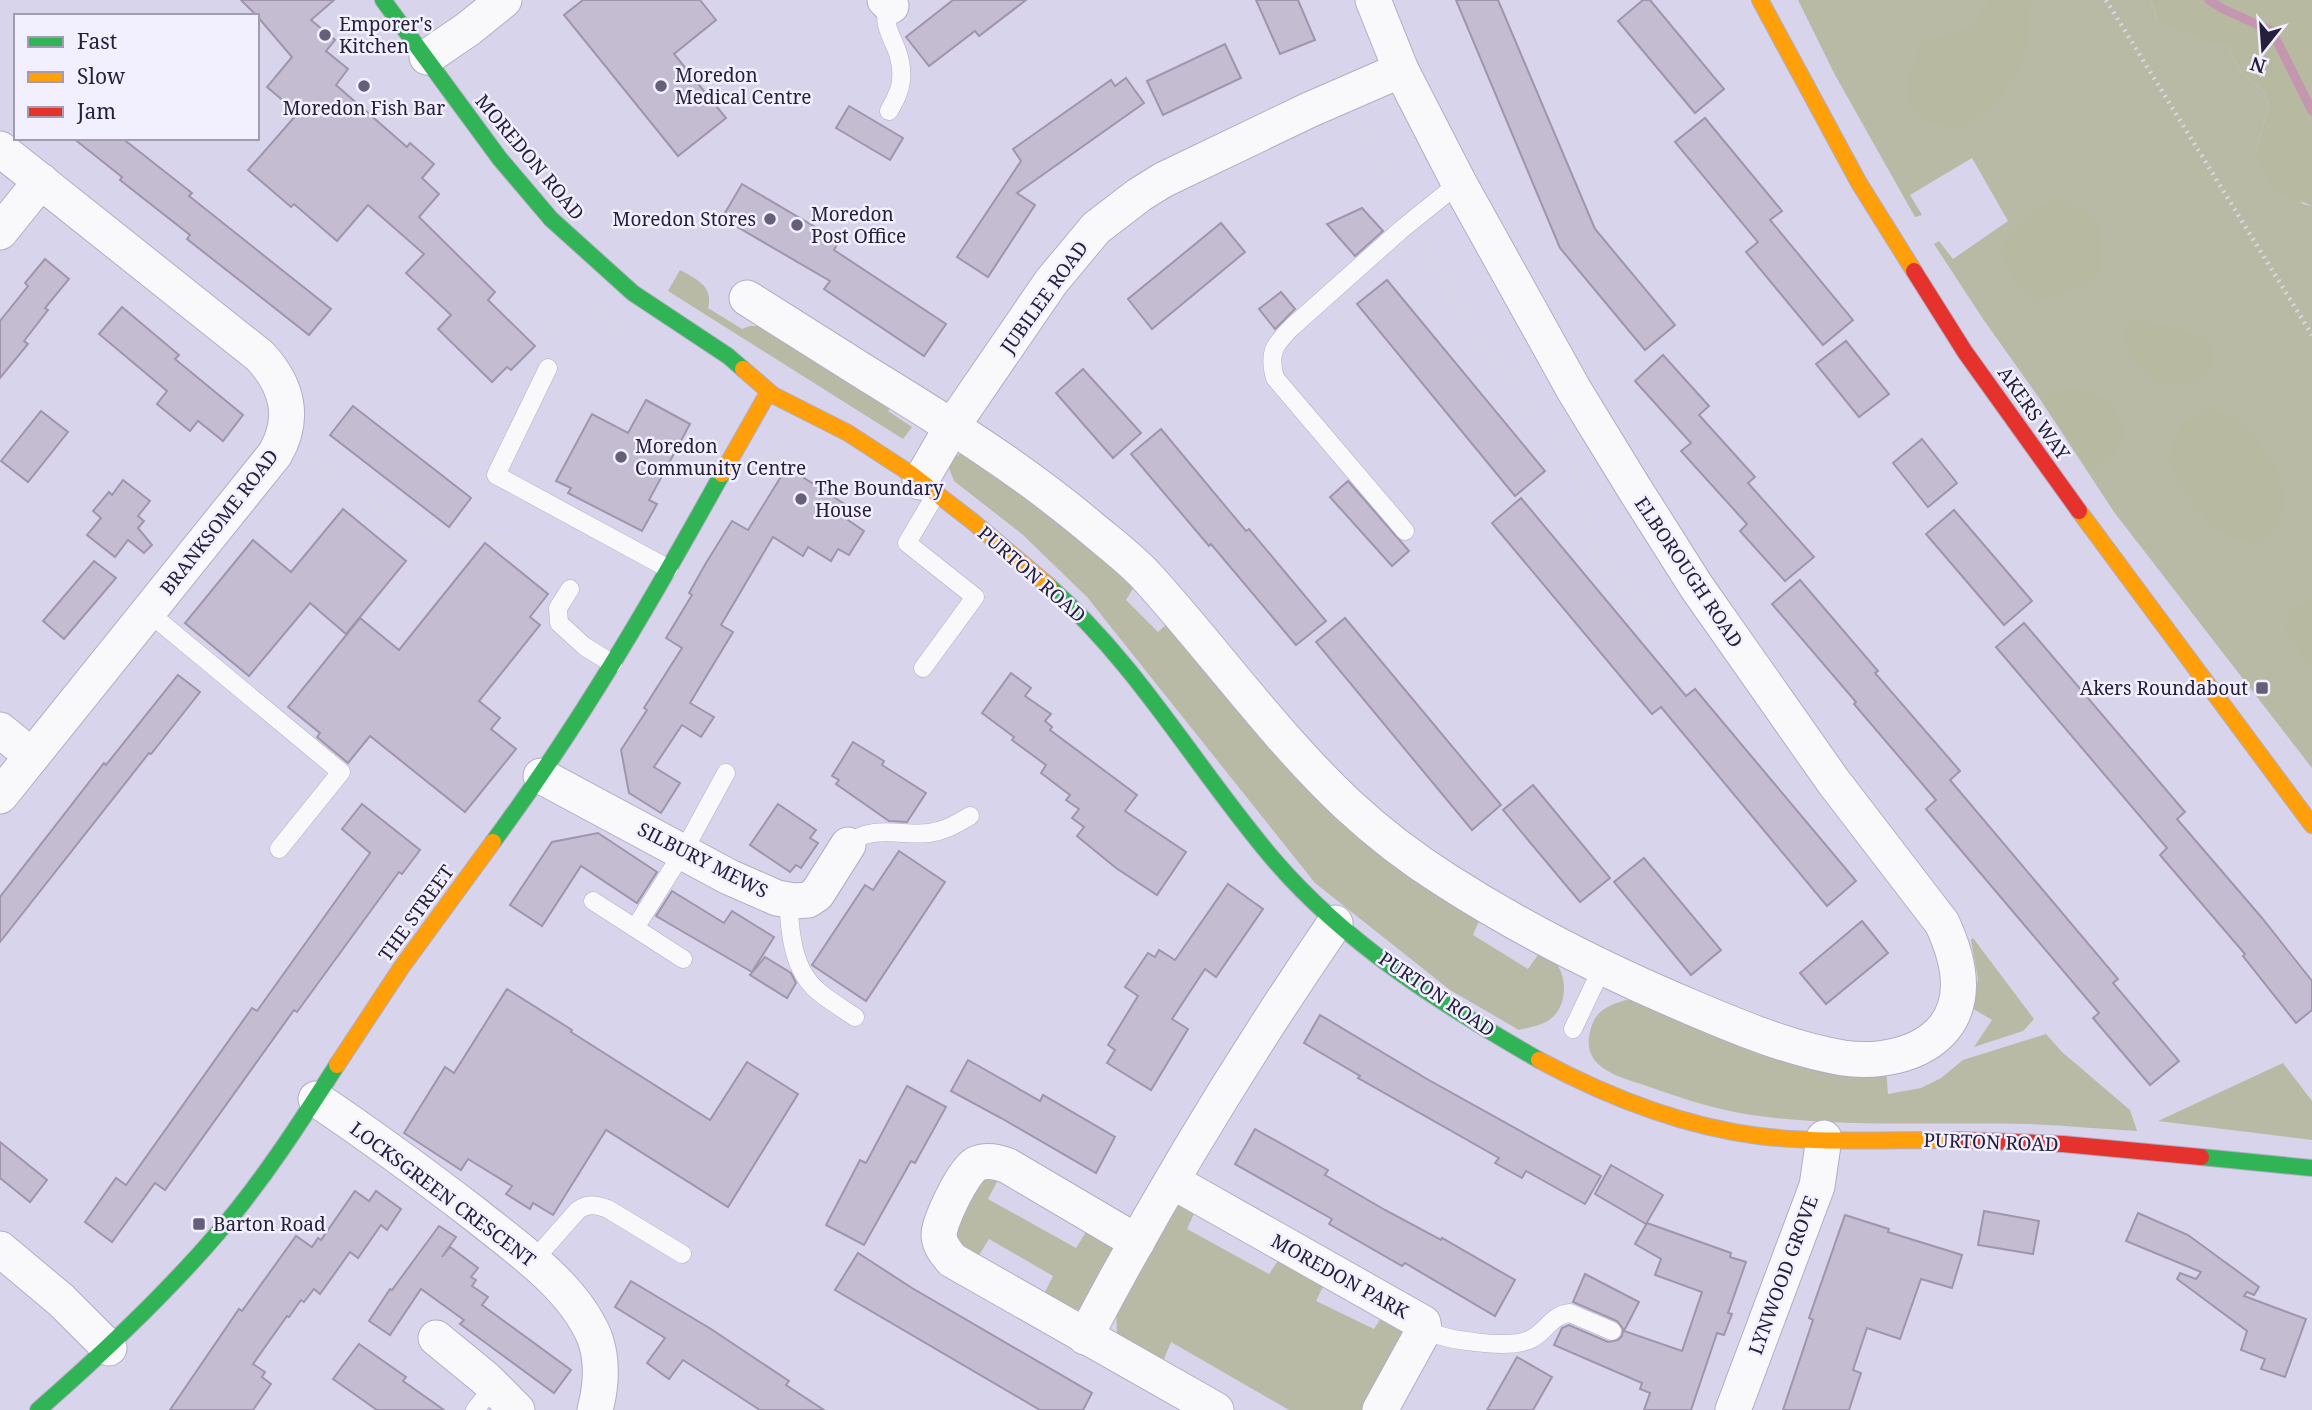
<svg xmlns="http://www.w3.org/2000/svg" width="2312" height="1410" font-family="'Noto Serif',serif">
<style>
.green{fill:#b8baa5}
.forest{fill:#b7b9a1}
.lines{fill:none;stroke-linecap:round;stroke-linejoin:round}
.stream{stroke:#c496af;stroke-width:9}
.building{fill:#c4bcd1;stroke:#9f95ac;stroke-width:2}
.lane-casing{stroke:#b2adc5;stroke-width:19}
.street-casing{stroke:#b2adc5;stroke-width:37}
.fast-casing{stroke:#b2adc5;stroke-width:18}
.slow-casing{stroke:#b2adc5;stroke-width:18}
.jam-casing{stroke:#b2adc5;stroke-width:18}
.path{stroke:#d8d7df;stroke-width:4.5;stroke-dasharray:2 5;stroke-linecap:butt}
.lane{stroke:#f9f9fc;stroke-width:18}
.street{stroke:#f9f9fc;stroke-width:35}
.fast{stroke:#30b455;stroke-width:16}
.slow{stroke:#ff9f0a;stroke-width:16}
.jam{stroke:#e5322d;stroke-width:16}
.poi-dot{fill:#655f7a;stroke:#f2efff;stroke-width:2.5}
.labels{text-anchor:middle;stroke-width:5;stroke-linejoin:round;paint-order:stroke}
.poi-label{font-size:19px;fill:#27203c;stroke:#f2efff;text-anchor:start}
.street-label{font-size:19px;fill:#27203c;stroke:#f2efff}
</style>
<rect width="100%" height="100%" fill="#d8d4ec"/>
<g class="green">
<polygon points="1798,0 2151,0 2157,18 2229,48 2241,72 2264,92 2269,105 2255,154 2303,204 2312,206 2312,768 2114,512 2042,402 1983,319 1934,244 1939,241 1953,259 2008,221 1972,158 1910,195 1922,215 1915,217 1835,75"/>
<path d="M680,270C696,279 714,286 708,308L742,329L750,326H764L895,402L888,411L912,427L903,439L668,291Z"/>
<path d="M961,453L984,463L1137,582L1126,600L1158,632L1174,618L1482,914L1473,935L1528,969L1540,952C1546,956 1555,960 1558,966C1569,984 1565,1012 1546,1022C1538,1026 1527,1028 1519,1030L1450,990L1315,883L1087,597L1022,534L954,481L949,468L952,459Z"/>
<polygon points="1973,938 2034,1019 2023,1031 1974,1047 1992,1020 1972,1008 1978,979 1971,940"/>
<path d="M1626,1000L1642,1001L1886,1068L1888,1094L1921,1088L1941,1078L1963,1060L2046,1034L2062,1052L2130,1110L2137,1131C2100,1129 2063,1125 2026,1124C1940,1122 1852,1127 1767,1117C1725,1113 1683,1099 1644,1085C1616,1076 1579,1067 1591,1028C1596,1010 1609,1005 1626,1000Z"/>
<polygon points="2283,1063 2312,1101 2312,1140 2158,1121"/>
<path d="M1000,1176L988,1199L1076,1248L1089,1227L1115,1243L1116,1257L1088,1307C1070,1313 1058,1308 1042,1298L1053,1276L989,1239L976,1260L956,1241V1220L978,1177Z"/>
<polygon points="1182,1203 1197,1207 1187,1229 1269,1274 1282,1255 1326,1280 1316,1301 1374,1329 1384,1313 1406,1332 1371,1410 1289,1410 1171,1342 1161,1366 1117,1336 1116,1307 1171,1206"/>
</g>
<g class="forest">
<path d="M1991,0L2029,1C2035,63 2007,97 1958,130L1926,121L1908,105L1910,73L1921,44L1968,28Z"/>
<polygon points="2151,0 2312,0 2312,206 2271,189 2255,154 2269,105 2264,92 2241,72 2229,48 2174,29 2157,18"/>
<path d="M2059,198L2083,211L2102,233V259L2094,281L2042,302C2017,287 2010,277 2000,250L2021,222L2038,206Z"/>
<polygon points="2135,320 2171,326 2202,339 2214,352 2210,367 2200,381 2181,384 2160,382 2130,356 2122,331"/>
<path d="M2075,389C2104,392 2118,409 2125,436L2111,456L2087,469L2042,402L2060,390Z"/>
<path d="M2209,408C2217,411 2226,415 2234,420C2264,441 2297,486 2278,524C2274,531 2264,537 2258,543L2235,540L2217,531L2177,483L2169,456L2182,425Z"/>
<polygon points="2312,597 2312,670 2285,626 2289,612"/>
</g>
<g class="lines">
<polyline class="stream" points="2209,0 2223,9 2272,31 2312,111"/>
</g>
<g class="building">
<polygon points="241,0 334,0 311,20 335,40 326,51 348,69 336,85 407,147 410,143 434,164 422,178 439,194 419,217 495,292 488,300 535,346 511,370 507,367 492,382 438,329 451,315 406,273 424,254 368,205 337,241 294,204 291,207 248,170 298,113 267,87 292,57 257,16"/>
<polygon points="583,0 700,0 716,20 674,54 726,118 678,156 564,15"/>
<polygon points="953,0 1026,0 979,36 975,31 929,66 906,37"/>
<polygon points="1256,0 1298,0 1315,40 1280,54"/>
<polygon points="1456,0 1498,0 1595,229 1675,325 1645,350 1560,248"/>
<polygon points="1643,0 1650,0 1724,89 1695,113 1618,21"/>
<polygon points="1225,44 1241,78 1163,115 1147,81"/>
<polygon points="1126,78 1144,103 1017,193 1035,205 988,277 957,257 1021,161 1013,149 1111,80 1115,86"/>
<polygon points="849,106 903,138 890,160 836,128"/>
<polygon points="1705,118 1782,211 1770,220 1853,320 1823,345 1746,252 1758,242 1675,142"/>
<polygon points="73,138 122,138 192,193 189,196 331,309 309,335 187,239 190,235 120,180 122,177"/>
<polygon points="742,184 839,241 834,250 946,324 924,356 824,289 830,281 722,218"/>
<polygon points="1362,208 1383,231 1355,256 1327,224"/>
<polygon points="1221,223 1245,252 1152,329 1128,299"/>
<polygon points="45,259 69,279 45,308 48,310 24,341 28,344 0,378 0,321 28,286 25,283"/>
<polygon points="1387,280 1545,471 1515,496 1357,304"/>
<polygon points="1281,292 1295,309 1275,329 1259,309"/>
<polygon points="122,307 179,355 175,359 243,415 223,441 198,421 190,431 157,404 167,391 99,334"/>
<polygon points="1846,341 1889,394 1859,417 1816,364"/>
<polygon points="1663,355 1709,406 1699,415 1755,477 1748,483 1814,557 1785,581 1740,531 1747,524 1681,451 1691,443 1635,381"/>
<polygon points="1083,369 1141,433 1113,458 1056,393"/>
<polygon points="646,400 690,424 649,500 657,504 642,531 568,493 571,488 556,481 592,414 628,433"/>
<polygon points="353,406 471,498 449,527 330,435"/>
<polygon points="41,411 68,432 28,482 1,461"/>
<polygon points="1161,429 1246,531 1249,529 1326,621 1296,645 1211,544 1209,546 1131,454"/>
<polygon points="1922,439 1957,483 1928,507 1893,463"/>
<polygon points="787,467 854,510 848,520 864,531 849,555 838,549 831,561 808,547 803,556 773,537 721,625 733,632 690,703 714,717 701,737 682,725 654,767 680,783 661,813 629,793 621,750 647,710 644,708 682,648 666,638 692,595 689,593 706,563 732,521 748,530"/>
<polygon points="123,480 150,501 138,516 144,521 138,528 152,545 144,553 128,540 115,557 87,535 101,518 93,511 109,492 112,495"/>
<polygon points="1348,481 1409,551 1392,566 1330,497"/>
<polygon points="1521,498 1686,696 1695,689 1856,881 1827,906 1661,707 1652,714 1492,523"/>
<polygon points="343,509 406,561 346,634 310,603 249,676 185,623 253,540 291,572"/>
<polygon points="1954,510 2032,601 2004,625 1926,534"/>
<polygon points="485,543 548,594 530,617 540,625 479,701 500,718 491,729 516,749 465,812 370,736 348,763 317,737 320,733 288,707 360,618 399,650"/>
<polygon points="94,561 116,578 64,639 43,621"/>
<polygon points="1800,580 1878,671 1875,673 1960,771 1950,780 2118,979 2113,983 2179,1061 2150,1085 2093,1018 2099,1013 1926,809 1936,800 1854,704 1856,702 1772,604"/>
<polygon points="1345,618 1501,805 1472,830 1316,642"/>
<polygon points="2024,623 2185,812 2177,819 2262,918 2312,981 2312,1010 2296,1023 2243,956 2245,954 2160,855 2167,848 1996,647"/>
<polygon points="1011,673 1031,688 1025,696 1051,714 1045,721 1052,727 1050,730 1137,795 1125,811 1186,852 1157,895 1116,868 1077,836 1084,827 1072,818 1079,809 1066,800 1070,795 1041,773 1046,765 1012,740 1014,737 982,713"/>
<polygon points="178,675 200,692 151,754 149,753 0,942 0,897 104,763 106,765"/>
<polygon points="853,742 884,761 882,765 926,793 907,822 889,821 836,784 839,780 832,776"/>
<polygon points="1533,785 1610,878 1580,902 1503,810"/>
<polygon points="362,804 420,850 402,874 399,872 297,1012 294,1010 165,1190 155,1183 112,1242 85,1222 116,1178 126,1185 252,1008 257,1011 370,853 342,829"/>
<polygon points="778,804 816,830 810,838 818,843 801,868 796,865 790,872 750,845"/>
<polygon points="598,833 657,872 637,903 581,866 542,926 510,905 552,842"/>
<polygon points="899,851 945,882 866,1001 812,965 865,885 873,890"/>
<polygon points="1644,858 1721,950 1691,975 1614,882"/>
<polygon points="1228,884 1263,909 1216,977 1205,969 1172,1019 1188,1029 1151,1090 1107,1063 1115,1050 1108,1045 1138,996 1125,987 1148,953 1155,957 1159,950 1175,960"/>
<polygon points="672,891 724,923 732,911 774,937 752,972 656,916"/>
<polygon points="1862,921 1888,953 1826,1004 1800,973"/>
<polygon points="765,957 791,973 796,983 787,998 750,975"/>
<polygon points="507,989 572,1030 571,1032 710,1120 747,1062 798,1094 728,1207 606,1130 553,1215 533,1203 530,1209 506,1194 512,1186 468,1159 461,1170 404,1133 445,1067 454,1073"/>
<polygon points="1320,1015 1427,1079 1601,1176 1585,1204 1526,1171 1522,1178 1495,1163 1499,1158 1358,1078 1360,1076 1304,1043"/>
<polygon points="968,1060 1040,1101 1043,1095 1115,1137 1096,1173 1001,1118 951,1091"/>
<polygon points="907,1086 946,1107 915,1163 911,1161 864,1245 826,1225 860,1160 866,1163"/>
<polygon points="1255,1129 1328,1170 1325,1175 1385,1210 1441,1240 1442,1238 1515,1280 1495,1316 1405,1263 1402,1266 1329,1224 1332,1219 1235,1164"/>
<polygon points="0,1142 47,1180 30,1202 0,1178"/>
<polygon points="1611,1165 1663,1195 1646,1224 1595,1194"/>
<polygon points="355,1191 369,1201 376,1191 401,1209 387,1230 381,1225 358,1258 350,1252 320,1294 314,1289 304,1302 301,1300 289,1317 287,1316 253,1364 265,1372 262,1377 271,1384 253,1410 170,1410 239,1309 242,1311 296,1236 312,1247 318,1238 321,1240"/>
<polygon points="1984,1211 2039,1221 2033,1254 1978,1245"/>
<polygon points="2138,1213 2188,1235 2259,1287 2254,1295 2247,1292 2244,1296 2306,1319 2285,1377 2261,1369 2265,1359 2241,1350 2247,1331 2177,1279 2180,1273 2196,1279 2201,1272 2126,1241"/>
<polygon points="1845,1215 1889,1229 1888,1232 1962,1255 1952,1288 1921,1279 1900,1339 1867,1328 1853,1370 1861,1373 1849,1410 1783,1410 1813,1320 1809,1318"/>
<polygon points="1647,1223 1731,1253 1730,1257 1746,1262 1728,1313 1732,1314 1724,1335 1717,1333 1691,1410 1644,1410 1650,1393 1640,1389 1642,1383 1554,1345 1562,1328 1569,1325 1608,1342 1618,1340 1622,1336 1623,1329 1617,1321 1573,1302 1585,1274 1639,1302 1624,1331 1682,1351 1702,1292 1655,1275 1661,1259 1635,1244"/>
<polygon points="439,1226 456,1237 442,1257 450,1247 478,1268 471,1277 476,1280 472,1286 488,1297 482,1305 571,1370 554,1393 460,1324 464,1320 421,1289 390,1335 369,1321 390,1289 392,1290"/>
<polygon points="858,1253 912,1288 1092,1393 1083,1410 1040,1410 835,1290"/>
<polygon points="631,1281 711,1329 789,1381 786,1385 824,1410 760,1410 683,1360 669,1379 647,1363 665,1338 615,1307"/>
<polygon points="359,1344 406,1377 403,1381 444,1410 377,1410 333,1379"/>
<polygon points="1517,1357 1552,1377 1533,1410 1487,1410"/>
</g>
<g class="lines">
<g class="lane-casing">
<g id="lane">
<path d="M889,111C894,102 900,92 901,81C902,71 900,58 896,48C890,33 878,16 895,4"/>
<polyline points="548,368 496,475 669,569"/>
<path d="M1405,531L1275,378C1268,353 1274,345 1292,327L1402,229L1459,183"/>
<polyline points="570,589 558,608 559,623 584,646 613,664"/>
<polyline points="148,612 341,772 279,849"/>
<polyline points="923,668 975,597 907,543 936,494"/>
<path d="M848,845C867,824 904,836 929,833C945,831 956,824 970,816"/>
<path d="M788,900C790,932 792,970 819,992C830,1001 843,1009 855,1017"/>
<polyline points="593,901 635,928"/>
<polyline points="683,959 635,928 683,852 726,773"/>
<polyline points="1573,1029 1602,968"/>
<path d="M533,1261L578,1210C589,1203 596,1205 608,1209L682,1254"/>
<path d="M1424,1330C1445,1340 1510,1350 1531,1339C1547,1331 1551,1315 1570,1313L1612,1331"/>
<polyline points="475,1410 494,1386"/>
</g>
</g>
<g class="street-casing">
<g id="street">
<polyline points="885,0 891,6"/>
<polyline points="427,57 468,29 504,0"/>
<path d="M0,149L260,356C287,385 296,418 275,454L0,796"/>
<polyline points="0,232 41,181"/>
<path d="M747,298C785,322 823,346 861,370C939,418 1018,466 1089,526C1109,543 1131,559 1148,578C1215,652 1274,735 1347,804C1377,832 1412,859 1447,881C1525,931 1607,972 1693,1008C1740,1028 1791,1049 1843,1058C1877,1063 1921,1056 1944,1028C1969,997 1957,955 1942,923L1833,781L1696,586L1634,488L1574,390L1459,183L1401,70L1373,0"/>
<polyline points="920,482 953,425 1051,282 1096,228 1139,195 1163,180 1309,110 1401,70"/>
<polyline points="0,730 32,756"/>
<polyline points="541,776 729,877 777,898 794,901 808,900 817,894 848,845"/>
<path d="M316,1099C371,1136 424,1175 476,1215C518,1249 572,1285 594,1336C603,1359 601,1387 595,1410"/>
<polyline points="1172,1181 1423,1323 1424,1330 1380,1410"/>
<path d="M1137,1242L1008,1166C997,1162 987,1159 976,1164C964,1170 938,1223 939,1236C940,1246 946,1253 952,1260L1216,1410"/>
<polyline points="0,1249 61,1300 109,1348"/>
<path d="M1085,1337C1160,1194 1244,1056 1335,923"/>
<polyline points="436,1338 486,1379 517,1410"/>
<polyline points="1733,1410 1817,1186 1824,1138"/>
</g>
</g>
<g class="fast-casing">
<g id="fast">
<polyline points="383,0 500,159 551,219 633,293 728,356 743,369"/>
<path d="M1049,586C1139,665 1197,770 1274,860C1347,945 1443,1005 1539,1060"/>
<path d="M493,842C580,724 651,602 722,474"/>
<polyline points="2201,1157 2312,1168"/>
<path d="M38,1410C101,1355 162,1298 217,1234C262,1182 300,1123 337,1065"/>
</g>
</g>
<g class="slow-casing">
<g id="slow">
<polyline points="1760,0 1859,183 1914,271"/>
<polyline points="743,369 773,395 848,433 911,474 972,521 1049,586"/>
<polyline points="722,474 768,393"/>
<polyline points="2079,511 2312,825"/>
<path d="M1539,1060C1608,1097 1681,1126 1759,1136C1826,1144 1894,1139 1961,1140"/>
<polyline points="337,1065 401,968 493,842"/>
</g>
</g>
<g class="jam-casing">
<g id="jam">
<polyline points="1914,271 1965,352 2079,511"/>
<polyline points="1961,1140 2063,1144 2201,1157"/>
</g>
</g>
<g class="path">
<polyline points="2106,0 2312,335"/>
<polyline points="1338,61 1353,36"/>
<polyline points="1358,124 1400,202"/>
<polyline points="1422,240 1486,352 1573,456 1594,549 1647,608 1684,628"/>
<path d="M543,345C556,322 573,331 590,310L619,333L624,327"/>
<polyline points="309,454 408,529 432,533 473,532 527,547 549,539 557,539 564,542"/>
</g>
<use href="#lane" class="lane"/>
<use href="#street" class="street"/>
<use href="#fast" class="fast"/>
<use href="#slow" class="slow"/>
<use href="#jam" class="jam"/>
</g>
<g class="poi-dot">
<circle cx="325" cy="35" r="7"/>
<circle cx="364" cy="86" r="7"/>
<circle cx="661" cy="86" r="7"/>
<circle cx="770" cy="219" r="7"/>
<circle cx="797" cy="225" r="7"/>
<circle cx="621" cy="457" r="7"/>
<circle cx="801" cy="499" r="7"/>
<rect x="2255" y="681" width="14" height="14" rx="3.5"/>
<rect x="192" y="1217" width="14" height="14" rx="3.5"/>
</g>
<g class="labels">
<g class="poi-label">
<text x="339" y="31">Emporer's<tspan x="339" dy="22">Kitchen</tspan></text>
<text x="675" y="82">Moredon<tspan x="675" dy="22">Medical Centre</tspan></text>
<text x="364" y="115" text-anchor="middle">Moredon Fish Bar</text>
<text x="811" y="221">Moredon<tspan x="811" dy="22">Post Office</tspan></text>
<text x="756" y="226" text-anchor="end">Moredon Stores</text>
<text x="635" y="453">Moredon<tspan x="635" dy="22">Community Centre</tspan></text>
<text x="815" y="495">The Boundary<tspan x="815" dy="22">House</tspan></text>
<text x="2248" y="695" text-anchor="end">Akers Roundabout</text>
<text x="213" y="1231">Barton Road</text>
</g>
<g class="street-label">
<text transform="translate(530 157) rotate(50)" y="7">MOREDON ROAD</text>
<text transform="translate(1044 297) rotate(-54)" y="7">JUBILEE ROAD</text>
<text transform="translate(2034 413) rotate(55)" y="7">AKERS WAY</text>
<text transform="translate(219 522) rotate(-52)" y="7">BRANKSOME ROAD</text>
<text transform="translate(1689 572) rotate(56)" y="7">ELBOROUGH ROAD</text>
<text transform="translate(1032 574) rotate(41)" y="7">PURTON ROAD</text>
<text transform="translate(703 860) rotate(27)" y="7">SILBURY MEWS</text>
<text transform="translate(416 913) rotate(-54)" y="7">THE STREET</text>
<text transform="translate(1437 994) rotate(34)" y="7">PURTON ROAD</text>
<text transform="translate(1991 1142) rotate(2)" y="7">PURTON ROAD</text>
<text transform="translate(443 1194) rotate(37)" y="7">LOCKSGREEN CRESCENT</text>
<text transform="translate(1783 1275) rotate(-70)" y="7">LYNWOOD GROVE</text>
<text transform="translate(1340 1276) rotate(29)" y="7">MOREDON PARK</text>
</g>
</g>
<rect x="14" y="14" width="245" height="126" fill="#f2efff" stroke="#a19cb1" stroke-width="2"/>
<rect x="28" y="37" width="35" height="10" fill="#30b455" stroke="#a19cb1" stroke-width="2"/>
<text x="77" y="49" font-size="21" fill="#27203c">Fast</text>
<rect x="28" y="72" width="35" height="10" fill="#ff9f0a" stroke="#a19cb1" stroke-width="2"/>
<text x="77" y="84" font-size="21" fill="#27203c">Slow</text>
<rect x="28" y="107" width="35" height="10" fill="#e5322d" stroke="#a19cb1" stroke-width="2"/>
<text x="77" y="119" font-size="21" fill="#27203c">Jam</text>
<g transform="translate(2263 49) rotate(197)" stroke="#f2efff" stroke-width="5" paint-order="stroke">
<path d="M0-5L12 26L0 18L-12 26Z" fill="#27203c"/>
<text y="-10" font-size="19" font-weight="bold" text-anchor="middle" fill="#27203c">N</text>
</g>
</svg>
